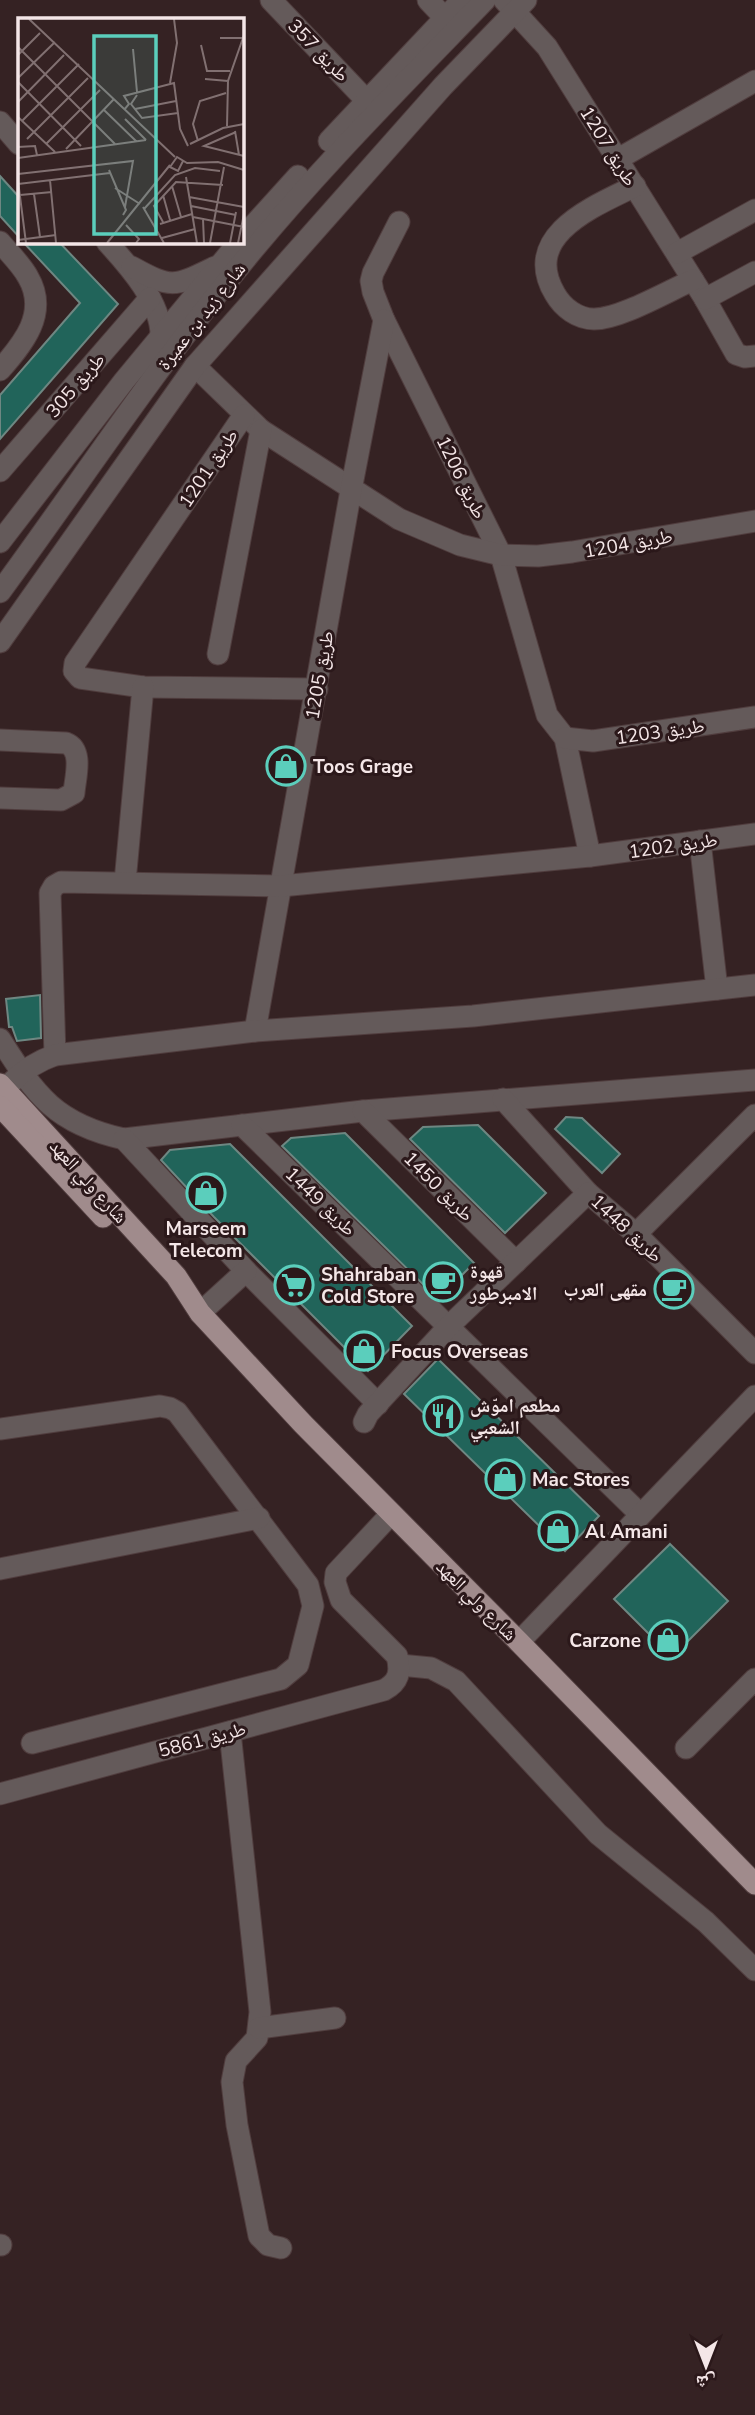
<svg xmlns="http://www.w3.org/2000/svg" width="755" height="2415" font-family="'Nunito Sans','Noto Naskh Arabic',sans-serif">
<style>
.building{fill:#21645a;stroke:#6e8782;stroke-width:2}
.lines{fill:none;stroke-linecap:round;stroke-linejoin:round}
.minor-casing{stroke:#503d3e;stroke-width:23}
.major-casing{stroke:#503d3e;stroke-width:23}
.minor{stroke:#645a5a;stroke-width:21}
.major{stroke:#a08b8c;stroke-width:21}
.labels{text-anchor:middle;stroke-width:6;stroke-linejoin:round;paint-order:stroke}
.street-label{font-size:19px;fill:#f4e6e7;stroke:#2b181a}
.poi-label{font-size:19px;font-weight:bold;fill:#f4e6e7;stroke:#2b181a;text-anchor:start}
.inset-road{fill:none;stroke:#817071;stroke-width:2}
.view{fill:#5bcebc;fill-opacity:0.15;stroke:#5bcebc;stroke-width:3.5}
.inset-edge{fill:none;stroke:#f4e6e7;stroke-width:3.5}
</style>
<rect width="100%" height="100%" fill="#352223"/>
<g class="building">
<polygon points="0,176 19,197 19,237 0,216"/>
<polygon points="23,242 59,242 118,304 0,439 0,395 80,303"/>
<polygon points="40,995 41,1038 17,1041 12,1027 9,1027 6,999"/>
<polygon points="566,1117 582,1118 620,1154 602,1173 555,1129"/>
<polygon points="478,1125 546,1193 505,1233 410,1139 423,1127"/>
<polygon points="345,1133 474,1263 438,1299 282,1146 291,1138"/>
<polygon points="230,1144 412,1326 368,1371 214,1217 161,1160 170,1150"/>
<polygon points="438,1359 599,1516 565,1551 404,1394"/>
<polygon points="670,1544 728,1601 672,1657 614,1599"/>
</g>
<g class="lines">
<g class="minor-casing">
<g id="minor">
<polyline points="271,0 366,100"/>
<polyline points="428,0 445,18"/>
<polyline points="504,0 547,47 705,299 736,354 745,357 755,356"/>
<polyline points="0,122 19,144"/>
<polyline points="329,141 462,0"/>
<polyline points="618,159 755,81"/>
<path d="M635,186C595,206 520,235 555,294C563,308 578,319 594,319C620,319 668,291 693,280"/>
<polyline points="399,222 373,273 371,281 373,292 384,320 501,555 547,715 565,738 590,856"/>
<polyline points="242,238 298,176"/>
<path d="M0,242C9,253 21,264 28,277C49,313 23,344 0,370"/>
<path d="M107,242C129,266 162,303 161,337"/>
<polyline points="677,253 755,210"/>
<path d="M132,267C172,289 174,287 215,267"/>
<polyline points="705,299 755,272"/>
<polyline points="195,366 261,430 399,519 460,545 501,555 538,556 572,552 755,521"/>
<polyline points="244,415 75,663 74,671 80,678 143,687 317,689"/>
<polyline points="0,471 150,298"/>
<polyline points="0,542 124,381 239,242"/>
<path d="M0,592C77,487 148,379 230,278C309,179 397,91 485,0"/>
<polyline points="0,642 195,366 443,86 526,0"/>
<polyline points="218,654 261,430"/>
<polyline points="565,738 593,741 755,717"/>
<path d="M0,740L66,743C84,750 75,778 74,793L61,800L0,798"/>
<polyline points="700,841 717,989"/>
<polyline points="125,882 143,687"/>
<polyline points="255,1031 351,490 384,320"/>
<path d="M0,1039C36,1096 56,1124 124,1139L363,1111L755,1080"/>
<polyline points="55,1055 50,893 54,886 61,882 281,886 590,856 755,834"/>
<path d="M13,1081C25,1069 38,1061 55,1055L255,1031L473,1016L755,985"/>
<polyline points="503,1099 588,1193 636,1234 755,1353"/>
<polyline points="363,1111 516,1262"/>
<polyline points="242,1125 640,1514"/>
<polyline points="124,1139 246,1271 378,1404"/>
<polyline points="636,1234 755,1115"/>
<polyline points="200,1313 246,1271"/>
<polyline points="364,1422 368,1414 449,1326 588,1193"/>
<polyline points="0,1429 160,1406 170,1408 177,1412 308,1585 313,1606 298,1665 281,1679 32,1743"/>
<polyline points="0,1569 259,1518"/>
<polyline points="519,1642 755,1396"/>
<polyline points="400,1665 431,1668 456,1681 598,1834 706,1922 755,1970"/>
<polyline points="230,1732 260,2012 257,2038 236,2061 232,2082 237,2125 259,2236 268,2245 281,2248"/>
<polyline points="686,1748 755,1679"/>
<path d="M0,1794L384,1690C399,1682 401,1672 397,1656L341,1600L335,1582L336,1573L391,1514"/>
<polyline points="259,2028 335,2018"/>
<polyline points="0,2245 1,2245"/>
</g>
</g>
<g class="major-casing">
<g id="major">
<polyline points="0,1084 176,1276 200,1313 303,1424 519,1642 755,1884"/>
<polyline points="0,1106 103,1217"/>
</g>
</g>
<use href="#minor" class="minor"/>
<use href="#major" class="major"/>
</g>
<defs>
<g id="shop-ring" transform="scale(2.0125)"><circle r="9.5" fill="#2b181a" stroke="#5bcebc" stroke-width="1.5"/><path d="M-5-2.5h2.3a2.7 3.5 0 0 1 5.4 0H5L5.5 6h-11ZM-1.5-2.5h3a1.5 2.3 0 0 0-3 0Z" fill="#5bcebc"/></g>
<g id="cafe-ring" transform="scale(2.0125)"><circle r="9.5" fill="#2b181a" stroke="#5bcebc" stroke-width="1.5"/><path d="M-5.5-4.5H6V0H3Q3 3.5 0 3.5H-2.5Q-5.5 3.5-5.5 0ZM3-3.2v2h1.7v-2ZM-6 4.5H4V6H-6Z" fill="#5bcebc"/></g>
<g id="supermarket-ring" transform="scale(2.0125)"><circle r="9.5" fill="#2b181a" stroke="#5bcebc" stroke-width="1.5"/><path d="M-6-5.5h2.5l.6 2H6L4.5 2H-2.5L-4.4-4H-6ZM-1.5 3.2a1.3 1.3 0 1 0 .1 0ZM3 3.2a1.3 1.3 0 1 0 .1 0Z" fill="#5bcebc"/></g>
<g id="restaurant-ring" transform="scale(2.0125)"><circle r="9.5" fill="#2b181a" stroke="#5bcebc" stroke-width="1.5"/><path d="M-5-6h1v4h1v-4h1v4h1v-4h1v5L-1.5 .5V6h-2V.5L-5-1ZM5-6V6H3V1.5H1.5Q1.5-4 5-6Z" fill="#5bcebc"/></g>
</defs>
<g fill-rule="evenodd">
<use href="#shop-ring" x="286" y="766"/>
<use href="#shop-ring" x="206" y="1193"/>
<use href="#cafe-ring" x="443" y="1282"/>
<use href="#supermarket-ring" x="294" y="1285"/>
<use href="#cafe-ring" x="674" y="1289"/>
<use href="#shop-ring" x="364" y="1351"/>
<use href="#restaurant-ring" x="443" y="1416"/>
<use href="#shop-ring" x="505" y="1479"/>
<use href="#shop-ring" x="558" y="1531"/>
<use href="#shop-ring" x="668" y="1640"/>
</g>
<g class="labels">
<g class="street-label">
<text transform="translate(319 50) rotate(46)" y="7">طريق 357</text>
<text transform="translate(609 146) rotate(58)" y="7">طريق 1207</text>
<text transform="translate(201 316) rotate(-52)" y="7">شارع زيد بن عميرة</text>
<text transform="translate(75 385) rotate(-49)" y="7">طريق 305</text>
<text transform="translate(208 468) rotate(-56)" y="7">طريق 1201</text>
<text transform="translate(462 477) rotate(64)" y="7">طريق 1206</text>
<text transform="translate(628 543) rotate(-10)" y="7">طريق 1204</text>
<text transform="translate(319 675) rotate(-80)" y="7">طريق 1205</text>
<text transform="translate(660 731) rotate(-8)" y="7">طريق 1203</text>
<text transform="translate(673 845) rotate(-8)" y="7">طريق 1202</text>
<text transform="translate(89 1181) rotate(48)" y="7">شارع ولي العهد</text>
<text transform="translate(439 1186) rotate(45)" y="7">طريق 1450</text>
<text transform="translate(321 1201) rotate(44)" y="7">طريق 1449</text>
<text transform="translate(627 1228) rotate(43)" y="7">طريق 1448</text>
<text transform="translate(477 1600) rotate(45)" y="7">شارع ولي العهد</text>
<text transform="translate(202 1739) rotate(-15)" y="7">طريق 5861</text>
</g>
<g class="poi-label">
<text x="313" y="773">Toos Grage</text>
<text x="206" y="1235" text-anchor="middle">Marseem<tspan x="206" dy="22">Telecom</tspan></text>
<text x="470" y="1278">قهوة<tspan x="470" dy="22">الامبرطور</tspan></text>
<text x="321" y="1281">Shahraban<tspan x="321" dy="22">Cold Store</tspan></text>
<text x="647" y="1296" text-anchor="end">مقهى العرب</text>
<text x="391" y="1358">Focus Overseas</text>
<text x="470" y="1412">مطعم اموّش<tspan x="470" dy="22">الشعبي</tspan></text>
<text x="532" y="1486">Mac Stores</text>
<text x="585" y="1538">Al Amani</text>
<text x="641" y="1647" text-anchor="end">Carzone</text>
</g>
</g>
<g transform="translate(18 18)">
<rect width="226" height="226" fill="#352223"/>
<path class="inset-road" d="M11,1L157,139M202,20H224M183,27L189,53H212M0,29L97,126M115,31L119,74M0,37L22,15M0,60L37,24M187,61L210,63M0,64L63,128M152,65L159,25L156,1M119,77L113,86L124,100L160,95M0,84L46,37M117,91L158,83M86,92L118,123M106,92L111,86L106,78L156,65L162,111L170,128M0,99L37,134M107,101L128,122M4,103L61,46M209,108L210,63L226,17M217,113L221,137M218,114L186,128L226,138M9,121L70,60M180,123L175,106L182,83L208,75M28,126L82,72M172,126L205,110L226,106M0,129L17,128L19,137M48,131L96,81M0,140L128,122M165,143L160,153L152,149L159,139L169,145L200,144L226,152M91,152L108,192L105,197M0,156L115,143L107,189M168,159L179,225M32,162L38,225M0,163L8,225M0,166L92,155M154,168L163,199M97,170L122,186M16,176L22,219M2,177L34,174M145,177L152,202M171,179L226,189M173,188L218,197M125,189L146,225M126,191L157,157L177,150L202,153M175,199L226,209M185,201L186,225M145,204L136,188L158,164L205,167M142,206L174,196M108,207L121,221L118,225M144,220L177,211M0,222L38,217M89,225L152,147M192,225L206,149M212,225L218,194M220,225L226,196"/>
<path class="view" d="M76,18H138V216H76Z"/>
<rect width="226" height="226" class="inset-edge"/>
</g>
<g transform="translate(706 2366) rotate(180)" stroke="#2b181a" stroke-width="5" paint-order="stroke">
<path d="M0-5L12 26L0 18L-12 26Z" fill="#f4e6e7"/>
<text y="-10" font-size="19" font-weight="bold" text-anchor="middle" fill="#f4e6e7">ش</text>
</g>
</svg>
